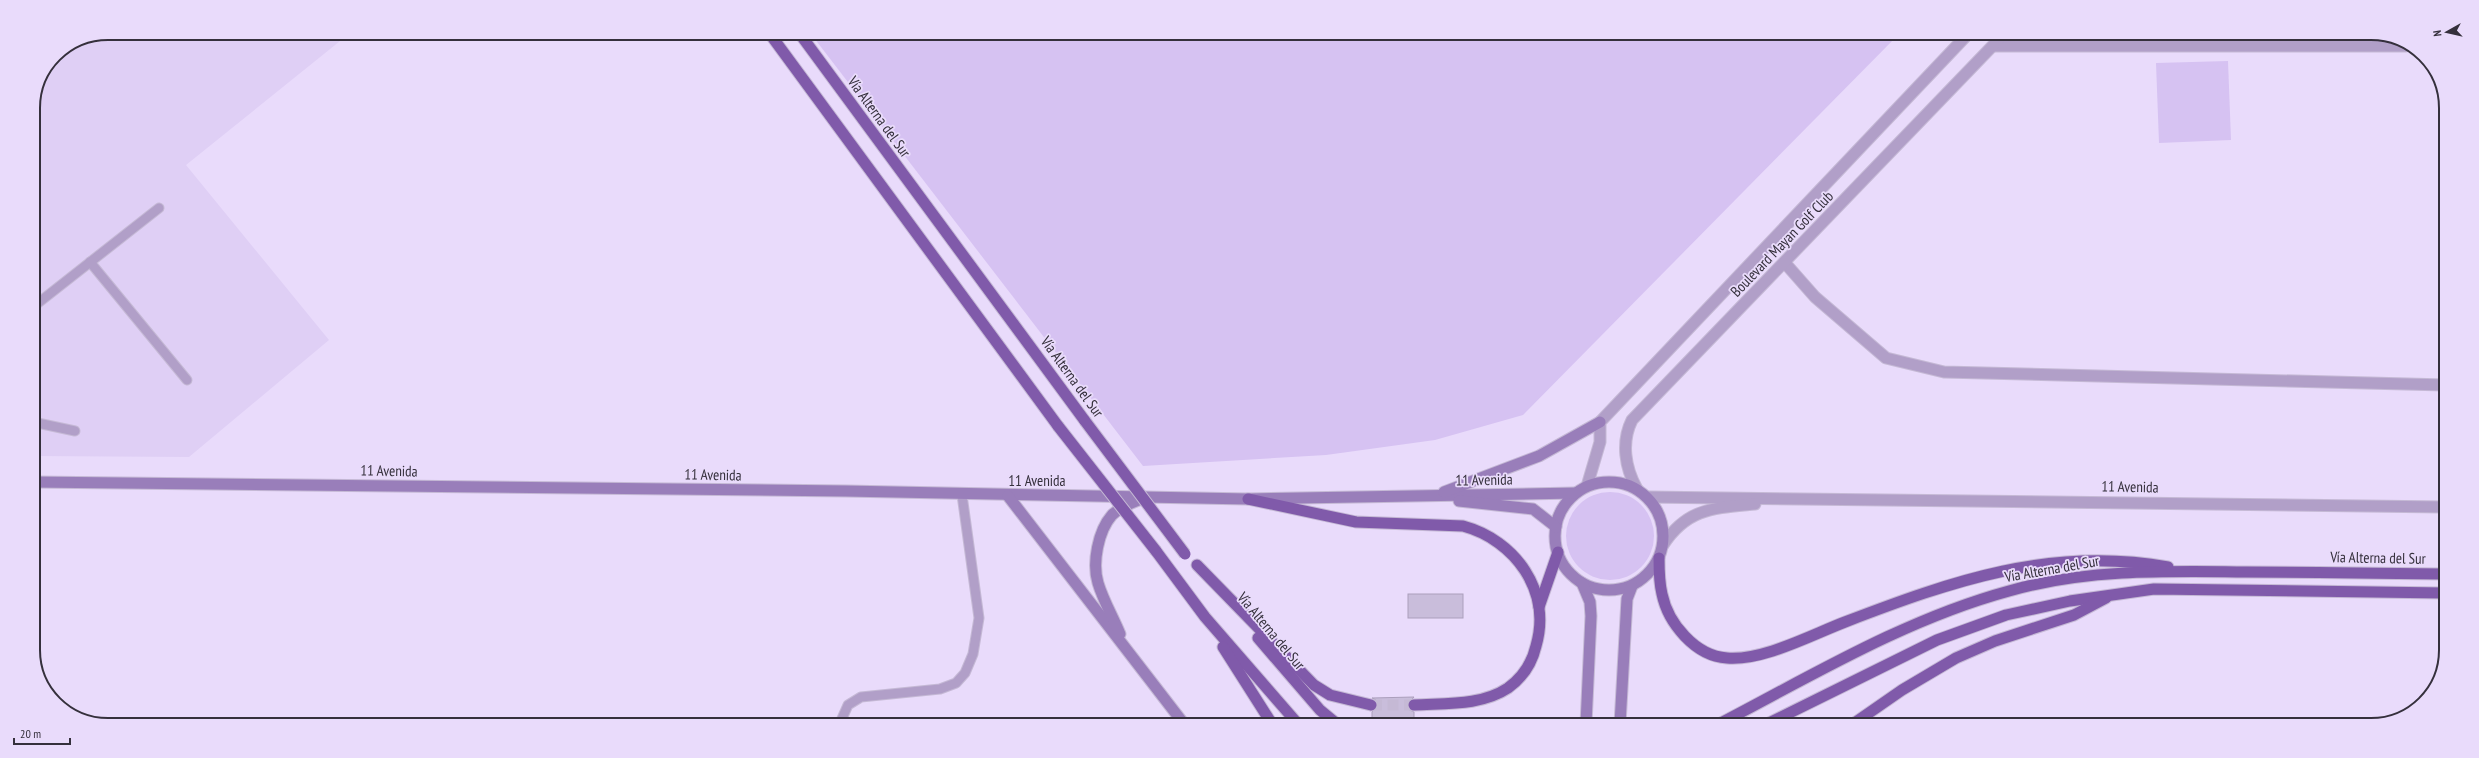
<svg xmlns="http://www.w3.org/2000/svg" width="2479" height="758" font-family="'PT Sans Narrow',sans-serif">
<style>
.built{fill:#dfcff5}
.green{fill:#d6c2f2}
.building{fill:#c9bddb;stroke:#ab9fbc}
.lines{fill:none;stroke-linecap:round;stroke-linejoin:round}
.trunk-tunnel{stroke:#c5b9d5;stroke-width:11;stroke-dasharray:11 5.5;stroke-linecap:butt}
.service-casing{stroke:#c5b9d5;stroke-width:11}
.minor-casing{stroke:#c5b9d5;stroke-width:13}
.tertiary-casing{stroke:#c5b9d5;stroke-width:13}
.secondary-casing{stroke:#c5b9d5;stroke-width:13}
.trunk-casing{stroke:#c5b9d5;stroke-width:13}
.service{stroke:#b19fc8;stroke-width:9}
.minor{stroke:#b19fc8;stroke-width:11}
.tertiary{stroke:#b19fc8;stroke-width:11}
.secondary{stroke:#997eba;stroke-width:11}
.trunk{stroke:#805aaa;stroke-width:11}
.trunk-bridge-casing{stroke:#c5b9d5;stroke-width:13;stroke-linecap:butt}
.trunk-bridge{stroke:#805aaa;stroke-width:11}
.labels{text-anchor:middle;stroke-width:3.5;stroke-linejoin:round;paint-order:stroke}
.street-label{font-size:15px;fill:#35303c;stroke:#e9dbfb}
.rim{fill:none;stroke:#35303c;stroke-width:2}
</style>
<rect width="100%" height="100%" fill="#e9dbfb"/>
<polygon class="built" points="108,33 350,33 186,165 329,340 189,457 33,456 33,108 39,79 55,55 79,39"/>
<g class="green">
<polygon points="811,34 1898,35 1523,415 1435,440 1326,455 1143,466"/>
<polygon points="2228,61 2231,140 2159,143 2156,63"/>
<circle cx="1610" cy="536" r="44"/>
</g>
<g class="building">
<rect x="1408" y="594" width="55" height="24"/>
<polygon points="1414,697 1407,705 1408,709 1414,712 1414,720 1372,721 1372,712 1378,706 1376,700 1372,698"/>
</g>
<g class="lines">
<polyline class="trunk-tunnel" points="1371,705 1414,705"/>
<g class="service-casing">
<g id="service">
<polyline points="90,262 187,380"/>
<polyline points="33,307 159,208"/>
<polyline points="33,422 75,431"/>
<polyline points="840,723 848,705 861,697 940,689 956,683 965,673 973,654 979,618 962,495"/>
</g>
</g>
<g class="minor-casing">
<g id="minor">
<polyline points="1993,46 2406,46"/>
<polyline points="1785,263 1815,297 1886,358 1944,372 2445,385"/>
<polyline points="1587,486 1600,442 1600,422 1967,35"/>
<path d="M1637,489C1625,468 1621,442 1632,420L2003,35"/>
</g>
</g>
<g class="tertiary-casing">
<g id="tertiary">
<polyline points="1647,497 2444,507"/>
<path d="M1663,545C1687,508 1714,508 1755,504"/>
</g>
</g>
<g class="secondary-casing">
<g id="secondary">
<circle cx="1609" cy="536" r="54"/>
<polyline points="33,482 846,491 1248,499 1575,493"/>
<polyline points="1444,492 1539,456 1600,422"/>
<polyline points="1008,496 1184,724"/>
<polyline points="1459,501 1533,509 1556,527"/>
<polyline points="1582,583 1590,602 1591,616 1586,724"/>
<path d="M1120,634C1113,617 1103,600 1098,583C1092,563 1098,531 1112,515C1120,507 1131,503 1141,499"/>
<polyline points="1620,724 1627,599 1632,586"/>
</g>
</g>
<g class="trunk-casing">
<g id="trunk">
<polyline points="770,34 1058,426"/>
<polyline points="800,34 1085,421"/>
<path d="M1248,499L1356,522L1463,526C1515,540 1552,591 1536,646C1532,663 1522,678 1508,688C1481,706 1445,703 1414,705"/>
<polyline points="1156,551 1205,617 1298,724"/>
<path d="M1659,558C1659,570 1659,582 1662,594C1668,623 1695,656 1727,658C1763,661 1811,635 1845,622C1952,581 2051,546 2168,567"/>
<polyline points="1197,565 1314,685 1330,695 1371,705"/>
<polyline points="1539,607 1558,552"/>
<polyline points="1258,638 1320,710 1337,724"/>
<polyline points="1223,647 1272,724"/>
<path d="M1719,724C1813,675 1906,619 2009,591C2085,569 2167,571 2246,572C2312,572 2378,573 2444,574"/>
<polyline points="1767,724 1937,640 2006,615 2070,601 2154,589 2444,593"/>
<polyline points="1853,724 1902,690 1956,658 1995,641 2074,615 2106,598"/>
</g>
</g>
<use href="#service" class="service"/>
<use href="#minor" class="minor"/>
<use href="#tertiary" class="tertiary"/>
<use href="#secondary" class="secondary"/>
<use href="#trunk" class="trunk"/>
<g class="trunk-bridge-casing">
<g id="trunk-bridge">
<polyline points="1085,421 1185,554"/>
<polyline points="1058,426 1156,551"/>
</g>
</g>
<use href="#trunk-bridge" class="trunk-bridge"/>
</g>
<g class="labels">
<g class="street-label">
<text transform="translate(879 117) rotate(54)" y="5">Vía Alterna del Sur</text>
<text transform="translate(1782 244) rotate(-46)" y="5">Boulevard Mayan Golf Club</text>
<text transform="translate(1072 377) rotate(54)" y="5">Vía Alterna del Sur</text>
<text transform="translate(389 471) rotate(1)" y="5">11 Avenida</text>
<text transform="translate(713 475) rotate(1)" y="5">11 Avenida</text>
<text transform="translate(1484 480) rotate(-1)" y="5">11 Avenida</text>
<text x="1037" y="486">11 Avenida</text>
<text transform="translate(2130 487) rotate(1)" y="5">11 Avenida</text>
<text transform="translate(2378 558) rotate(1)" y="5">Vía Alterna del Sur</text>
<text transform="translate(2052 569) rotate(-10)" y="5">Vía Alterna del Sur</text>
<text transform="translate(1271 631) rotate(50)" y="5">Vía Alterna del Sur</text>
</g>
</g>
<path d="M0 0H2479V758H0ZM108 40H2371A68 68 0 0 1 2439 108V650A68 68 0 0 1 2371 718H108A68 68 0 0 1 40 650V108A68 68 0 0 1 108 40Z" fill="#e9dbfb" fill-rule="evenodd"/>
<path class="rim" d="M108 40H2371A68 68 0 0 1 2439 108V650A68 68 0 0 1 2371 718H108A68 68 0 0 1 40 650V108A68 68 0 0 1 108 40Z"/>
<g transform="translate(2447 32) rotate(262)" stroke="#e9dbfb" stroke-width="3" paint-order="stroke">
<path d="M0-3L7 15L0 10L-7 15Z" fill="#35303c"/>
<text y="-6" font-size="11" font-weight="bold" text-anchor="middle" fill="#35303c">N</text>
</g>
<path d="M14 738v6h56v-6" fill="none" stroke="#35303c" stroke-width="2"/>
<text x="20" y="738" font-size="12" fill="#35303c" stroke="#e9dbfb" stroke-width="3" paint-order="stroke">20 m</text>
</svg>
